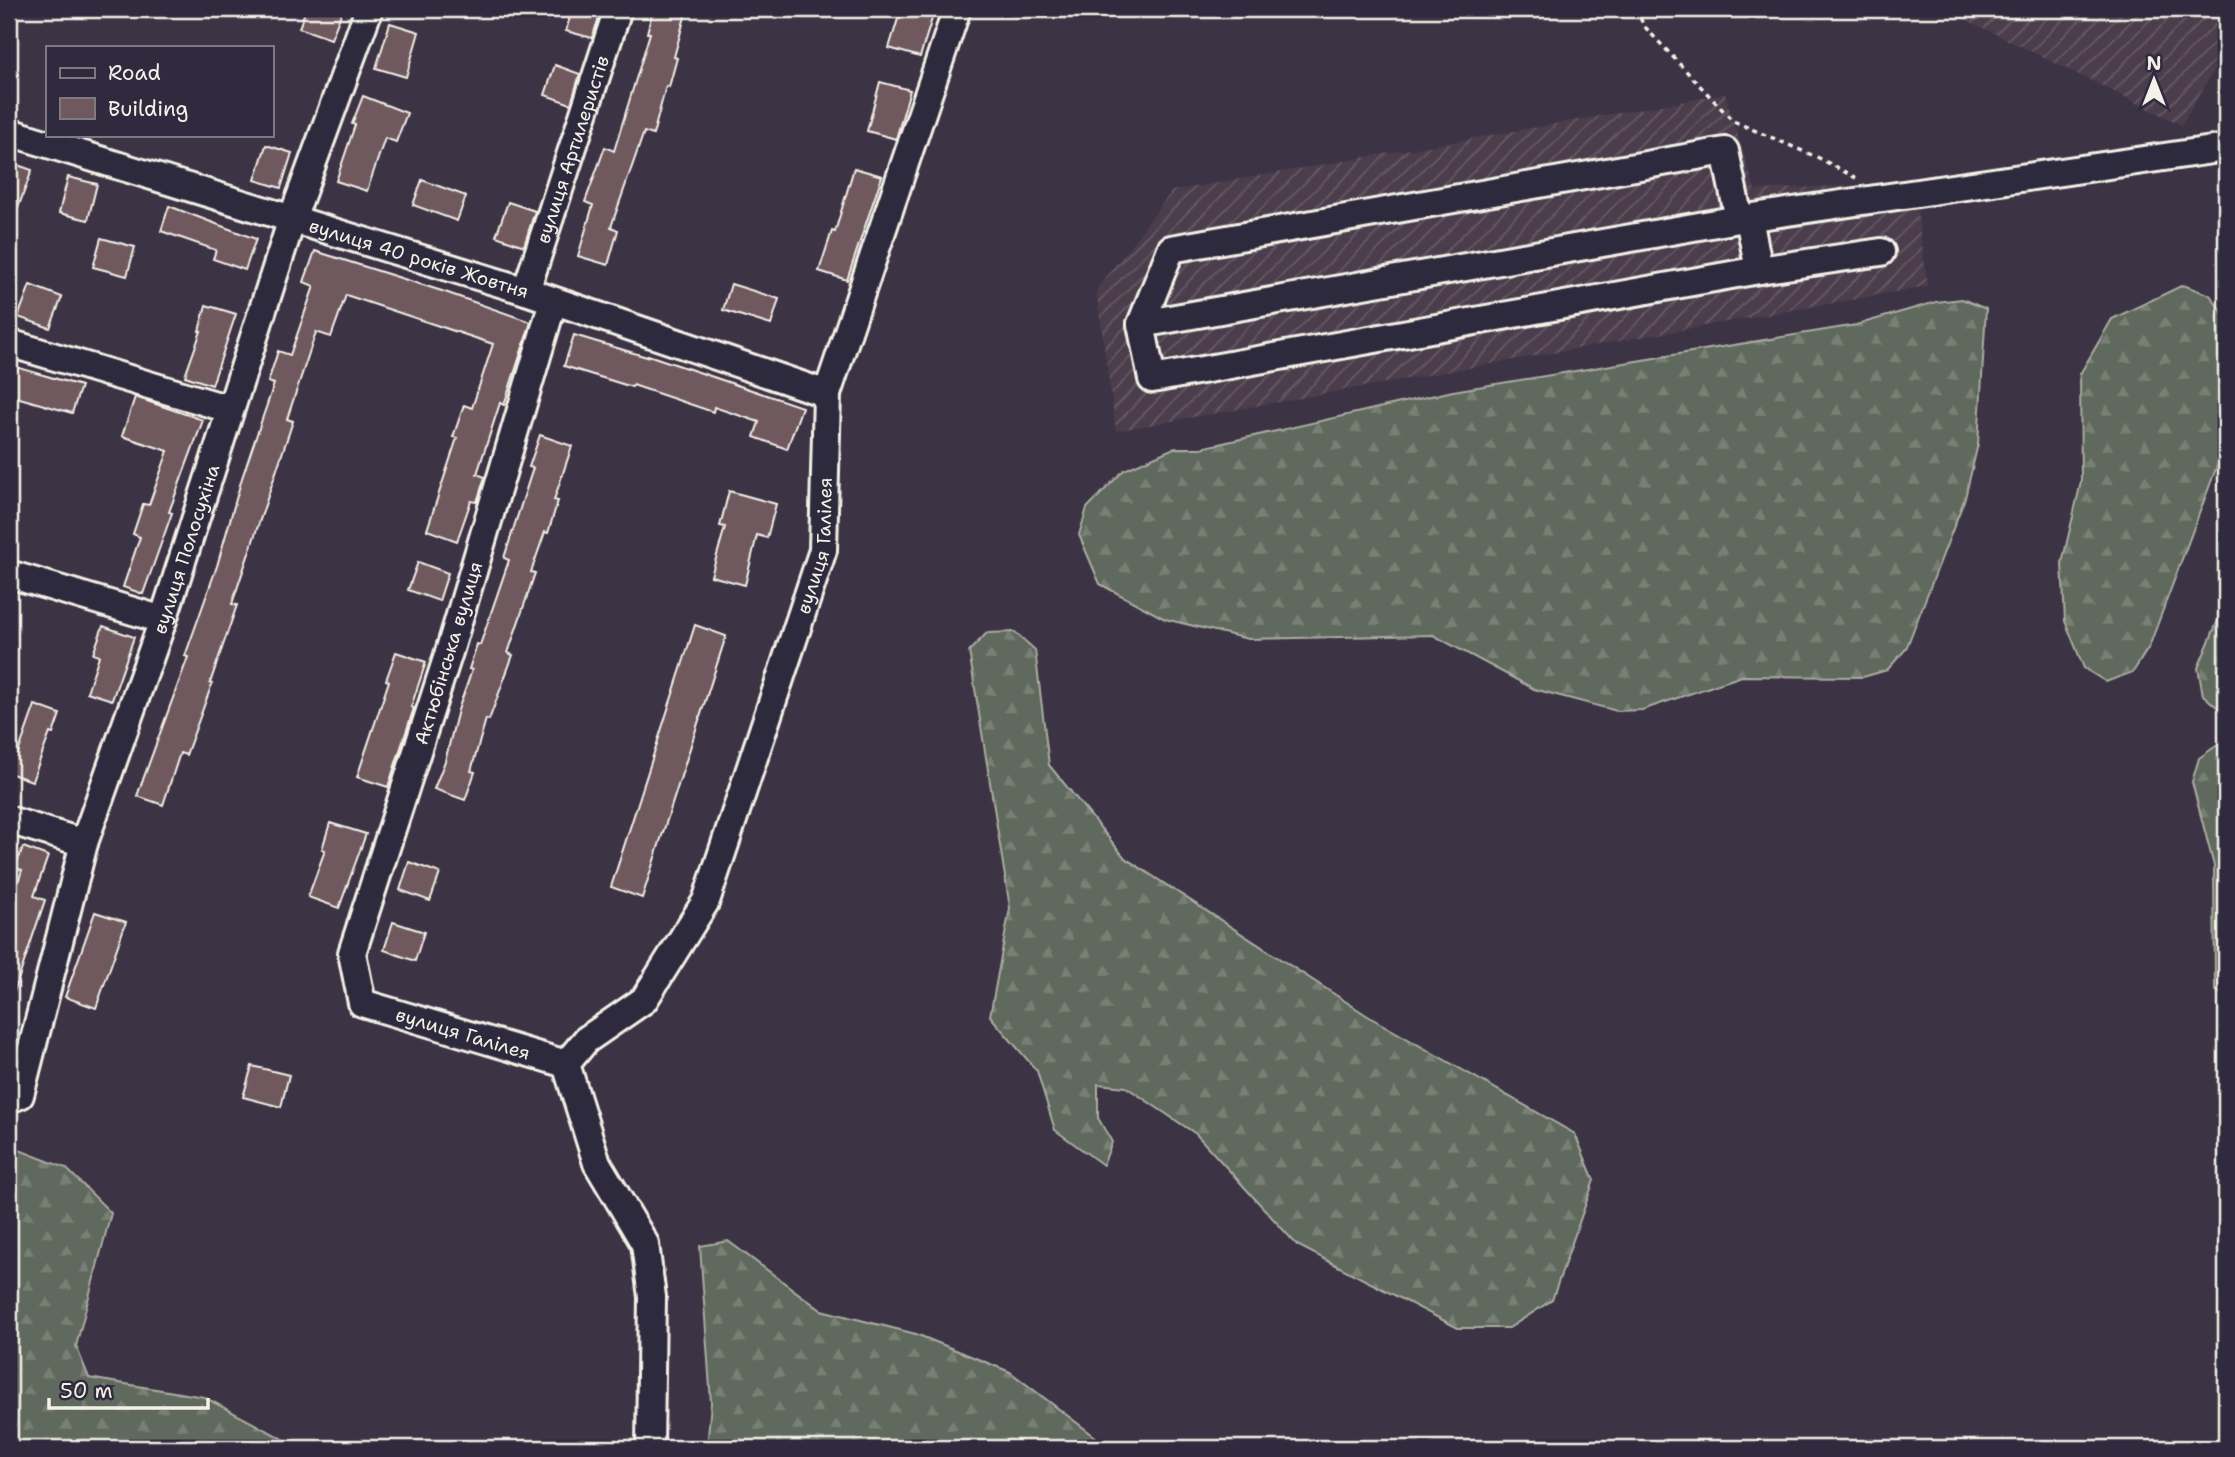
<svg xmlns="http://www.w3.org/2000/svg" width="2235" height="1457" font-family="'Shantell Sans',sans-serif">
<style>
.industrial{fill:url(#industrial-furrows)}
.forest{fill:url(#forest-firs);stroke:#aaada2;stroke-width:2}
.building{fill:#6f595e;stroke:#f4f1e8;stroke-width:2}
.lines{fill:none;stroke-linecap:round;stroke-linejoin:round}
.minor-casing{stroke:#f4f1e8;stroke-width:32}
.path{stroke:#f4f1e8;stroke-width:3.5;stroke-dasharray:5 5;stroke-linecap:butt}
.minor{stroke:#2f2a3d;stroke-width:26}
.labels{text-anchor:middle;stroke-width:5;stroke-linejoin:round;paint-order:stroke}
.street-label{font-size:19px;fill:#f4f1e8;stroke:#2f2a3d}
</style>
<defs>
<pattern id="industrial-furrows" width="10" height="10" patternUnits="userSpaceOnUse" patternTransform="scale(1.75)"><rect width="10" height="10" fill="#4b3e4c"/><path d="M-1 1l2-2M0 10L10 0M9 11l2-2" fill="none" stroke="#665a66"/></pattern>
<pattern id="forest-firs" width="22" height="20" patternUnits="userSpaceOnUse" patternTransform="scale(1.75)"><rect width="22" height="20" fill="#61695d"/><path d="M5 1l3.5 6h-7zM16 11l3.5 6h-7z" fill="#787f74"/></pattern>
</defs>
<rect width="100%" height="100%" fill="#3c3344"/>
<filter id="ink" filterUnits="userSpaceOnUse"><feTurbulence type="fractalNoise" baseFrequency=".0143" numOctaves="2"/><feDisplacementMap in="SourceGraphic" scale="14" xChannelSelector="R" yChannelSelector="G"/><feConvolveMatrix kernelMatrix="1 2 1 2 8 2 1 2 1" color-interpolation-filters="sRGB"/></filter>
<g filter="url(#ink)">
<g class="industrial">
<polygon points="1944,9 2226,9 2226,49 2182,125"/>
<polygon points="1725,94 1755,190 1913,182 1928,286 1116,431 1096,290 1172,191"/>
</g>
<g class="forest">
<polygon points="2183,285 2210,295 2226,318 2226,442 2149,647 2133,672 2106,682 2084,668 2065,621 2062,563 2081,482 2080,374 2112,319"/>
<polygon points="1962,299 1986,309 1978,444 1965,498 1906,649 1887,670 1863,677 1742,676 1642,710 1617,711 1534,689 1433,635 1248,639 1165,619 1100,584 1079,535 1087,508 1124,470 1174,448 1201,448 1453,391 1856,325 1936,302"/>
<polygon points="2226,601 2226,715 2203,695 2198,668"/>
<polygon points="1015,632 1035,650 1049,765 1125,858 1371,1018 1575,1134 1594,1180 1552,1300 1509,1328 1458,1328 1297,1245 1196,1134 1126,1087 1098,1084 1098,1118 1112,1142 1103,1165 1055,1130 1037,1071 990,1016 1010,908 969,651 987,633"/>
<polygon points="2226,739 2226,998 2215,990 2214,866 2192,782 2199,758"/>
<polygon points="9,1146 66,1168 111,1213 76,1346 89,1378 204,1397 287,1441 292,1448 9,1448"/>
<polygon points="728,1241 821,1310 916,1334 1010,1372 1110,1448 707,1448 711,1403 700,1246"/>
</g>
<g class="building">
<polygon points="306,9 343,9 331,39 299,28"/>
<polygon points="572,9 602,9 592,38 566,31"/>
<polygon points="653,9 687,9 674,57 677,58 669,87 666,86 653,135 644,132 611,227 618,230 608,265 578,256 593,205 585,202 605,147 614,151 650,33 647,33"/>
<polygon points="901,9 935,9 920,57 889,48"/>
<polygon points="390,23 419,32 406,77 376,68"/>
<polygon points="555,65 580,74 571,104 545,95"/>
<polygon points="880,82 910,90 896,139 867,131"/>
<polygon points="363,96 407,113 396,142 385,138 367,191 336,181 355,125 352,124"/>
<polygon points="266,145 292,153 281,188 255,180"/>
<polygon points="9,162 32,170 11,227 9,227"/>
<polygon points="854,168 882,176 847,280 819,271 832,231 835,232"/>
<polygon points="68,177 97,184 88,220 59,213"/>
<polygon points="422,180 466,196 457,221 413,205"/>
<polygon points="508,202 535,211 524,246 496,236"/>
<polygon points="169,206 256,239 245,270 213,259 216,250 161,231"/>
<polygon points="101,238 135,247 127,276 93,267"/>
<polygon points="315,251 445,292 531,322 504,405 500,403 477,474 485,477 477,502 471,501 457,541 427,530 457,438 453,437 464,405 472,408 493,344 346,295 331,337 316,332 287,419 293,421 232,604 237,605 210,683 212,684 186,755 180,753 163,805 137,796 188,657 185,656 217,566 242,478 274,384 268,382 278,351 290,355 314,286 304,282"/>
<polygon points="731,284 779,299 771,325 723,310"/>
<polygon points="30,285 62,297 50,328 18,317"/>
<polygon points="206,305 236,314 212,385 185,376 201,331 199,331"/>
<polygon points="574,335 647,357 648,355 802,407 787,449 754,437 759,422 714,407 713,412 633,385 632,387 564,366"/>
<polygon points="9,365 81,386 72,413 9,395"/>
<polygon points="135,397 203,420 169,512 172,513 143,594 123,587 140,537 133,534 143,504 149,505 168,451 122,436"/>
<polygon points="540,435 572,446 554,500 558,501 555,510 548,533 545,532 531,572 535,573 508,653 513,655 489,720 486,719 471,771 475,772 465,800 434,789 445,761 458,710 472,670 469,669 477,644 480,645 509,560 504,558 533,468 529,467"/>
<polygon points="729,491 776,504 767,538 757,535 745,585 711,576 725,527 720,526"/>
<polygon points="418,562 448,573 439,601 408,590"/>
<polygon points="695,625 726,636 642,898 611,887"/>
<polygon points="103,626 134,637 112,700 87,692 99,656 93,654"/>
<polygon points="396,652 426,662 411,707 414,708 388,787 357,777 389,681 386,680"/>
<polygon points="35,705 60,714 53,734 50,733 32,781 9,773 9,766 14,752 18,753"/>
<polygon points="330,823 366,834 339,908 308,897 325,850 322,849"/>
<polygon points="23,847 48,856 34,896 45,900 13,995 9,995 9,910 22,870 15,868"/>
<polygon points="409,862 440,873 430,901 400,890"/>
<polygon points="95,912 126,922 96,1008 65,997"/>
<polygon points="393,922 424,932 415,961 384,950"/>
<polygon points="252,1066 289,1075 281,1107 243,1097"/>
</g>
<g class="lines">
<g class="minor-casing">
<g id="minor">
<path id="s1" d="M9,132L526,291L827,394"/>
<polyline points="1749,218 1759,270"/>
<polyline points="1739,219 1725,151 1171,249 1141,324 1152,379 1759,270 1881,252"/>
<path id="s2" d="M526,291L618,9"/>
<path id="s3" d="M553,302L450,649L352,953L362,1003L566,1064"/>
<polyline points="1141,324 1739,219 2226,148"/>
<polyline points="9,343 229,409"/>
<polyline points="9,574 163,620"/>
<polyline points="9,820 84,843"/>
<path id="s4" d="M9,1099L20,1095L84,843L163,620L292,219L369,9"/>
<path id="s5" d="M650,1448L652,1297L645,1244L597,1163L566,1064L586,1040L644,1000L706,901L823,550L827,394L957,9"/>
</g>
</g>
<polyline class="path" points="1636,9 1644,26 1733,121 1819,158 1856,178"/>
<use href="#minor" class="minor"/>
</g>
</g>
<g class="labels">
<g class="street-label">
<text dy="7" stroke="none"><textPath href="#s2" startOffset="149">вулиця Артилеристів</textPath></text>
<text dy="7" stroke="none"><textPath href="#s1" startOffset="429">вулиця 40 років Жовтня</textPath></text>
<text dy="7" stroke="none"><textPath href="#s5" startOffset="994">вулиця Галілея</textPath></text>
<text dy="7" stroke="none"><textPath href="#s4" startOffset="583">вулиця Полосухіна</textPath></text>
<text transform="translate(448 653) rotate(-73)" y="7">Актюбінська вулиця</text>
<text dy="7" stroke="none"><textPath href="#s3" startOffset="838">вулиця Галілея</textPath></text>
</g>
</g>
<rect width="2235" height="1457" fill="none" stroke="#2f2a3d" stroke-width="35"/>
<rect x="18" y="18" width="2200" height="1422" fill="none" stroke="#f4f1e8" stroke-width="2.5" filter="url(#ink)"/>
<rect x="46" y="46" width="228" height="91" fill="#2f2a3d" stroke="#7e7a81" stroke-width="2"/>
<rect x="60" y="68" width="35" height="10" fill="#2f2a3d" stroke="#7e7a81" stroke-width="2"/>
<text x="108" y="80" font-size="21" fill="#f4f1e8">Road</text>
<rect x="60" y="98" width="35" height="21" fill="#6f595e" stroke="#7e7a81" stroke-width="2"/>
<text x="108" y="116" font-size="21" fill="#f4f1e8">Building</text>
<g transform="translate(2154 80)" stroke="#2f2a3d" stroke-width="5" paint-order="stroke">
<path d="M0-5L12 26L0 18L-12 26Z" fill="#f4f1e8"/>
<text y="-10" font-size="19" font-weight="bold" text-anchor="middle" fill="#f4f1e8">N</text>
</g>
<path d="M49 1398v10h159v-10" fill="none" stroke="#f4f1e8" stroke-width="3.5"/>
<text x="60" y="1398" font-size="21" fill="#f4f1e8" stroke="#2f2a3d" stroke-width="5" paint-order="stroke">50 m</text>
</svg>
